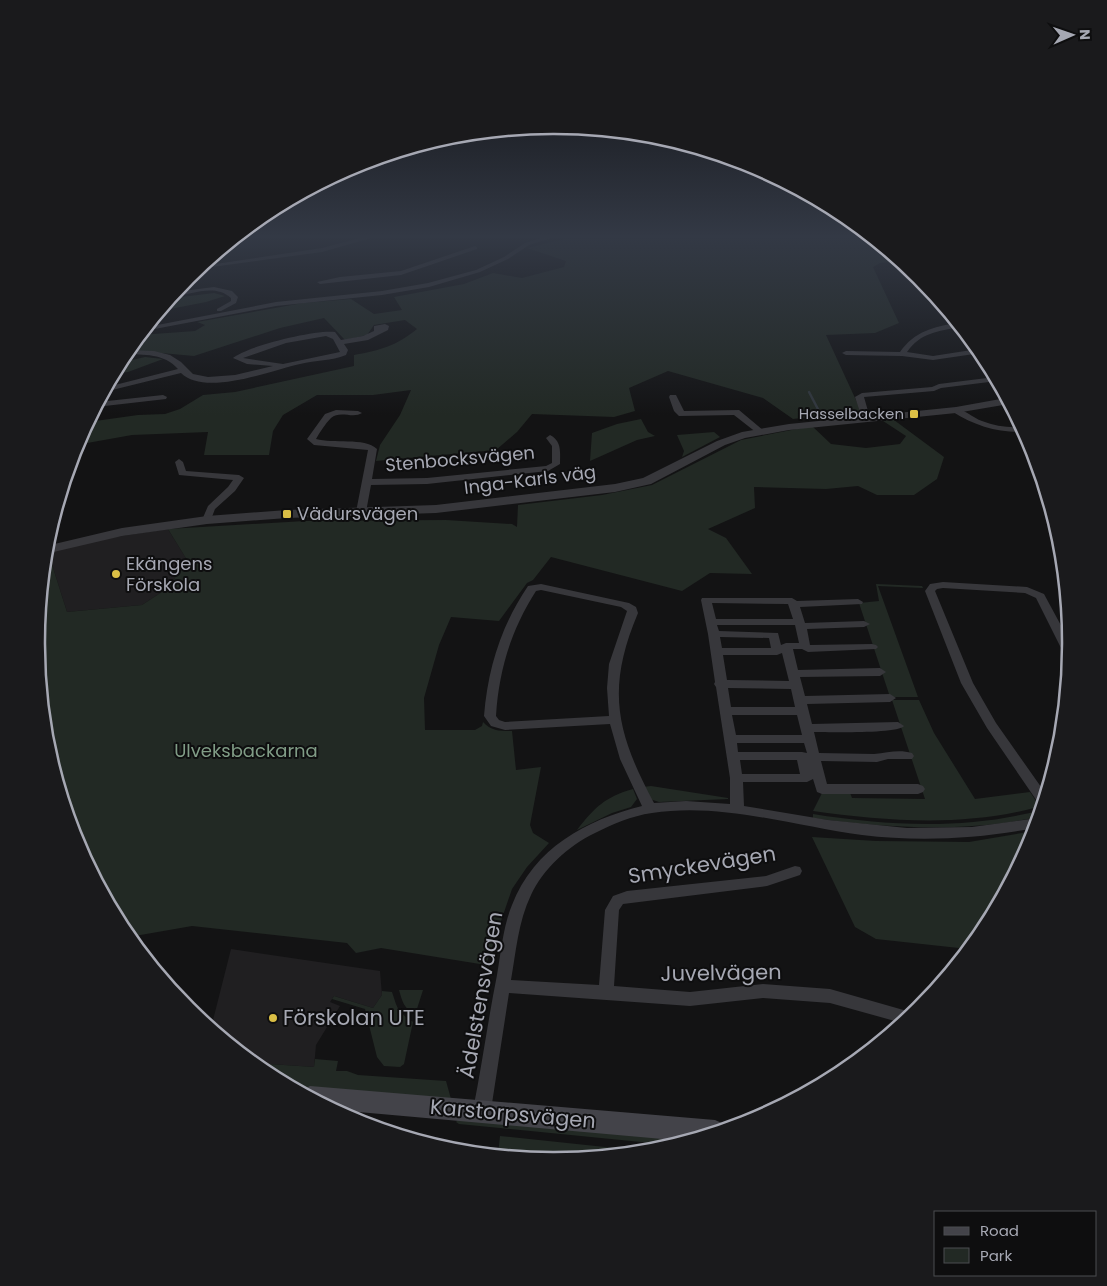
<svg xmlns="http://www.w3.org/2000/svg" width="1107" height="1286" font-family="Poppins,sans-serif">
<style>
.built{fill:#201f21}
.green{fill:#222924}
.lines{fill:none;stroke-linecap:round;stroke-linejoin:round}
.stream{stroke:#32383f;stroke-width:2.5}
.minor{fill:#37373b;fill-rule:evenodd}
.tertiary{fill:#37373b;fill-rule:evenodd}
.secondary{fill:#434349;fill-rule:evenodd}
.poi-dot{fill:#dabe45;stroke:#0e0e0f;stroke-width:2}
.labels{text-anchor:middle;stroke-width:4;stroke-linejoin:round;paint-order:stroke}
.far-poi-label{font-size:15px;fill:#a6a8b3;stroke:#0e0e0f;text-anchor:end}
.street-label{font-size:18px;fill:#a6a8b3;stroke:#0e0e0f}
.poi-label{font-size:18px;fill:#a6a8b3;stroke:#0e0e0f;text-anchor:start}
.park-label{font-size:18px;fill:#809c86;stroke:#0e0e0f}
.near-street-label{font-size:21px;fill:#a6a8b3;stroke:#0e0e0f}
.near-poi-label{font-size:21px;fill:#a6a8b3;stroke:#0e0e0f;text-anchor:start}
.rim{fill:none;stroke:#a6a8b3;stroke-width:2.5}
</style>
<rect width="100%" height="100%" fill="#131314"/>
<g class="built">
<polygon points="168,529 187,560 168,588 142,605 67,612 48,552 102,539"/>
<polygon points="231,949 380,971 382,995 373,1008 334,996 330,1002 340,1006 316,1045 314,1067 254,1063 211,1028"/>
</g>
<g class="green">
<path d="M580,235H868L900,261L880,263L873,267L899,323L875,333L826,335L861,411L793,419L763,398L668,371L629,388L635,411L614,417L532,414L517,432L496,450L376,461L380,445L400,415L411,390L373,395H317L283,415L273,431L269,455H204L208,432L132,435L76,445L88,422L138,415L165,414L180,409L203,395L235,392L354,366V355C381,350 396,346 417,329L405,320L374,325L367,335L345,340L324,318L280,328L194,356L128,350L140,335L195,331L205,325L197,322L303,303L351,299L374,314L402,310L394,297L464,284L493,273L522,278L564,267L566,261L527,248Z"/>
<polygon points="214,293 225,296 206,302 160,311 173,298"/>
<polygon points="145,357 163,359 128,372 113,374 119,363"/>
<polygon points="641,419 648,432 655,436 637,440 590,461 592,433 617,424"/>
<path d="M880,419L894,420L944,457L937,479L914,495H877L858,486L826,489L754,487L755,508L708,529L726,538L752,574L710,573L682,591L551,557L533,580L527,583L499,621L451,617L439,645L424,698L425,730H475L482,726L483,722C491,731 500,731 512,731L516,770L541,767L530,825L533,833L549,843L527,867L512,889L486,965L381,948L356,953L347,943L192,926L129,937L123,930L76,841L46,744L36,643L45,553L48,552L67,612L142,605L168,588L187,560L168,529L305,521L446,520L512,524L517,527L518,505L602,495L652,485L741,440L812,426L831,444L866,448L900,444L906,436Z"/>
<polygon points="714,432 720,437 682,457 684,451 677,435"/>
<polygon points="876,584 922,586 923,588 878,586 918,697 890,697 859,603 879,601"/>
<path d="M892,700H919L934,733L975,799L1030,792L1036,801L1034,808C962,827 885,821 813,811L822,793L849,790L852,798L925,799Z"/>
<polygon points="651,786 728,798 728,799 659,802 650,799 643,787"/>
<path d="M633,789L637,799L631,807L612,813L577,830C595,807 605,797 633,789Z"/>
<path d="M1041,810L1037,817C963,833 887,828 813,818V814C888,826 967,830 1041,810Z"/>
<polygon points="1034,831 1031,841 983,931 968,949 876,939 855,927 812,837 876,841 969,842"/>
<path d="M399,990H423L416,1012C404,1011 402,1000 399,990Z"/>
<path d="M382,991L392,992C398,1010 397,1011 413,1022L404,1064L400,1067L384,1066L377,1057L365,1009L332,999L334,996L373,1008L382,995Z"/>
<polygon points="315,1059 338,1061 336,1071 347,1071 358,1075 446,1081 451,1099 290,1086 266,1073 254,1063 314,1067"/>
<polygon points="458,1120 669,1138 673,1143 671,1145 459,1124 456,1122"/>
<polygon points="500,1136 643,1151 553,1160 498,1155"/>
</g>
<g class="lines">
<polyline class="stream" points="809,392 820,413"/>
<g class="minor">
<polygon points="371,235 382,235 322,252 197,269 202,266 322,248"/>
<polygon points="550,235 561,235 529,245 508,259 480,272 429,287 382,295 276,306 144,331 147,327 276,302 382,291 428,283 476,270 504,257 525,243"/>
<polygon points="475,246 477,247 477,249 401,275 320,284 317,282 340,277 401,271"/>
<path d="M214,287L232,291L238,297L236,303L221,311H217V309L231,301V298C214,283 191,295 172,297L175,292Z"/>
<path d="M957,323L960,327C938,331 920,333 907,352L933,356L978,349L981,353L933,360L902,356L846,355L842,353L846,351L900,352C915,331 933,327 957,323Z"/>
<path d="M385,324L389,326L388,330L368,340L344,344L348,350L346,355C331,361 316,360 300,364C272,370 205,397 181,373L104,392L107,387L178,369C164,353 144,355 125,354L128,350L154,351L170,355L181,362L193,374L208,377L235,375L273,366L247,364L233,358C247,346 317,329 335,332L341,340L363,336L374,331V326ZM326,336L333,339L340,352L283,364L243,358L286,343Z"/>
<polygon points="995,377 997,381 941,388 934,391 864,397 870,418 866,421 862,418 855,397 862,393 932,387 939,384"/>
<polygon points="163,395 167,397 166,399 96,407 98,402"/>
<polygon points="670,395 676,395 684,411 739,410 764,431 760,434 757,433 734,415 679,416 674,411 669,397"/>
<path d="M953,408C962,407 973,418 982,421C995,426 1008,428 1022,427L1025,432C999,433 975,426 953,412Z"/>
<path d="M336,410L358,411L362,413C353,419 340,410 331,418C325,424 320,432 316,439C333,444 364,437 377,449L372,479L427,478L546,466L552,463V446L546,438L550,435C562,441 560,452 560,464L548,471L427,484L371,485L366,512L361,515L356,512L368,450L314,445L307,439L325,414Z"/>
<polygon points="179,459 183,462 186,471 239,475 244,478 235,491 215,509 210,522 204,522 202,520 208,506 228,487 233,480 179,475 175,462"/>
<polygon points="943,582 1027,587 1044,594 1071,644 1069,657 1064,654 1036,598 1025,593 943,588 937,589 935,591 973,683 996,723 1046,794 1042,805 1039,804 987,728 961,683 925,591 930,584"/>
<path d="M541,584L629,603L636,607L638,613C606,689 616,732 654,803L686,801L730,804V778L716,687L714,684L715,682L708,634L701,600L702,598H792L797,601L858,599L863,602L862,604L800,607L805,623L864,621L870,624L864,627L807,629L810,645L872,644L876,645L878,647L876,649L808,652L802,649H793L798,670L880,668L886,672L880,676L800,677L805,696L890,694L896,698L890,702L807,704L812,724L898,722L904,726C898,734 828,732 814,732L819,753C837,753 856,754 874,754C888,753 898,749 912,753L914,756L912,759H888L877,762L821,761L827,784H918L923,786L925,789L923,792L918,794H822L817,792L813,779L807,782H743L744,806L828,820L907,828L972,827L1038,818L1035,828C978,839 919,842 862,835C793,826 721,802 652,813C631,816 613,824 595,833C568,846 543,869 531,895C518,922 516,952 511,980L599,985L605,910L613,896L627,891L766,876L795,866L800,867L802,871L800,875L767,886L623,904L619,910L614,986L690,992L763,984L830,989L914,1013L902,1023L830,1003L763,998L690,1006L509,993L491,1110L488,1116L482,1118L476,1116L473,1110C482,1065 488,1020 497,975C501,952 503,927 512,905C534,848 586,820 642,806L620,759L610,724L505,730L491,726L484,716C488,668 501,626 528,586ZM541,590L621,607L627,611L609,664L607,688L609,716L505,722L499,720L496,716C499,670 511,630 536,591ZM712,603L788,604L793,619H716ZM717,625H795L799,643H786L781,645L778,633L719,631ZM720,637L769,638L771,648H722ZM782,653L789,681L727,680L723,655H777ZM728,688L791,689L795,707H731ZM732,715H797L802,735H736ZM737,743H804L807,753L802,752H738ZM740,760H797L800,774H742Z"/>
</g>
<polygon class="tertiary" points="1006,398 1009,404 956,413 789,430 745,438 725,445 651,484 615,492 436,513 287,518 207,524 122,536 45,554 46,546 122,528 207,516 287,510 436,505 615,484 643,478 717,441 742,432 789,424 956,407"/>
<polygon class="secondary" points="310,1086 715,1120 724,1124 726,1129 685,1141 336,1110 300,1091"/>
</g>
<linearGradient id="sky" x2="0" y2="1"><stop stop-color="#0a0a0b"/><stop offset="0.57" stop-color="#333945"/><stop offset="1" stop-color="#333945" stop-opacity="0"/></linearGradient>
<rect width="1107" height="415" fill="url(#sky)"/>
<g class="poi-dot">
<rect x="909" y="409" width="10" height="10" rx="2.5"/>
<rect x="282" y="509" width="10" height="10" rx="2.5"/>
<circle cx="116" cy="574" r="5"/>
<circle cx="273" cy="1018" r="5"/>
</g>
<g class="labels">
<g class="far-poi-label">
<text x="904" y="419">Hasselbacken</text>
</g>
<g class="street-label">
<text transform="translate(460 459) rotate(-5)" y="6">Stenbocksvägen</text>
<text transform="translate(530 480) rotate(-7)" y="6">Inga-Karls väg</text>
</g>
<g class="poi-label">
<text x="297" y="520">Vädursvägen</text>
<text x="126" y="570">Ekängens<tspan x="126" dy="21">Förskola</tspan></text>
</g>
<g class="park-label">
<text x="246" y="757">Ulveksbackarna</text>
</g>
<g class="near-street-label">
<text transform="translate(702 865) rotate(-9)" y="7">Smyckevägen</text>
<text transform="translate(721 973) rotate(-1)" y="7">Juvelvägen</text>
<text transform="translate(481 995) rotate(-80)" y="7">Ädelstensvägen</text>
<text transform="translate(513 1114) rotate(5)" y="7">Karstorpsvägen</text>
</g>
<g class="near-poi-label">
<text x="283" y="1025">Förskolan UTE</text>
</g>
</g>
<path d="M0 0H1107V1286H0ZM553 134H554A508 508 0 0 1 1062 642V644A508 508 0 0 1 554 1152H553A508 508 0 0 1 45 644V642A508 508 0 0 1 553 134Z" fill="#1a1a1c" fill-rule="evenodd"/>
<path class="rim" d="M553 134H554A508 508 0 0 1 1062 642V644A508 508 0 0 1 554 1152H553A508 508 0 0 1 45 644V642A508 508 0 0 1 553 134Z"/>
<rect x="934" y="1211" width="162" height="65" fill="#0e0e0f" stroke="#4b4c51"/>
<rect x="944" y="1227" width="25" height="8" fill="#434349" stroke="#4b4c51"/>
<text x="980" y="1236" font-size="15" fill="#a6a8b3">Road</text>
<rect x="944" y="1248" width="25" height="15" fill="#222924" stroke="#4b4c51"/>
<text x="980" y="1261" font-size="15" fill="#a6a8b3">Park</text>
<g transform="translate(1072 35) rotate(88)" stroke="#0e0e0f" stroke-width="4" paint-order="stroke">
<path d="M0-4L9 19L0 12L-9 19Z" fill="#a6a8b3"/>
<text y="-8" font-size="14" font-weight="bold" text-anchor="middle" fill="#a6a8b3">N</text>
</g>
</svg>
